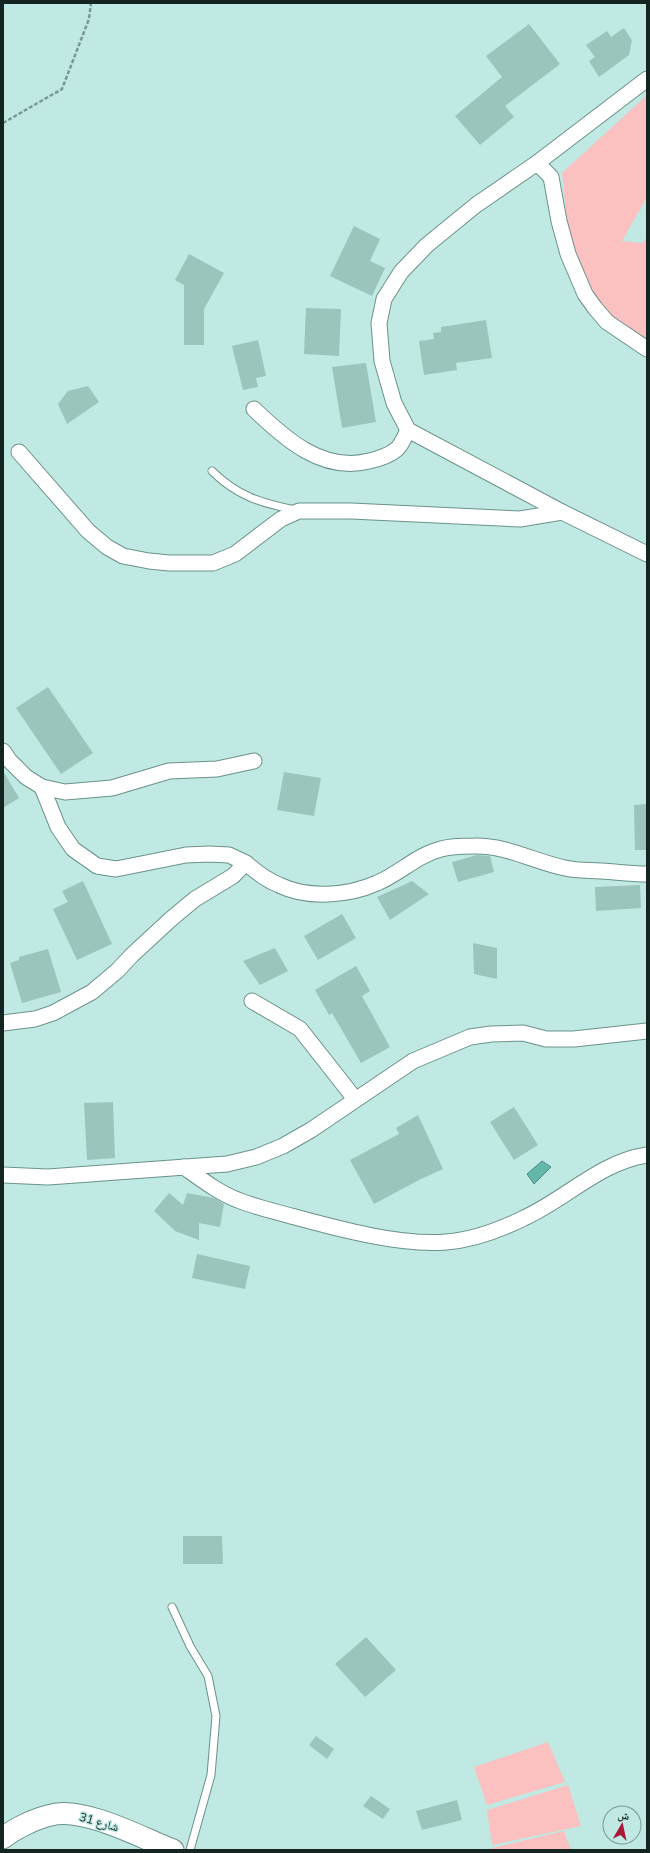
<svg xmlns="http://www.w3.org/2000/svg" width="650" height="1853" font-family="Mulish,'Noto Naskh Arabic',sans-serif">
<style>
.green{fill:#fac1c0}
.water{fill:#63b7ab;stroke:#4b8b82}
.building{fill:#9bc4bd}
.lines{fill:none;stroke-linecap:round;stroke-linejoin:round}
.lane-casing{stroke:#6b928c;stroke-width:9}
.street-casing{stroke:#6b928c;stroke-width:17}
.secondary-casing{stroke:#6b928c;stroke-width:23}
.path{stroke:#799892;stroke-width:2.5;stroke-dasharray:4 2;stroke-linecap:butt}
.lane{stroke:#fff;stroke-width:7}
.street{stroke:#fff;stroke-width:15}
.secondary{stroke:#fff;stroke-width:21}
.labels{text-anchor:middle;stroke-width:3;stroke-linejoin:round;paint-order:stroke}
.street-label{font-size:12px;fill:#142421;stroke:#bfe9e2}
</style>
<rect width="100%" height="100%" fill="#bfe9e2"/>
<g class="green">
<polygon points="647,95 647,197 622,241 643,243 647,236 647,342 616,324 594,300 569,240 562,173"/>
<polygon points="548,1742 565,1782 487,1805 474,1767"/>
<polygon points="568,1785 581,1826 492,1845 487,1810"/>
<polygon points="564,1831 571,1850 484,1850"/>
</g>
<polygon class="water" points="542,1161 551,1167 534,1184 527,1174"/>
<g class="building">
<polygon points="529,24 560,64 505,106 514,117 480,145 455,116 502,77 486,56"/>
<polygon points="624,28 632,40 629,55 599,77 589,61 595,57 586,45 607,31 611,37"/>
<polygon points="354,226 380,239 370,261 385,268 372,296 330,276"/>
<polygon points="189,254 224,273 204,309 204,345 184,345 184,285 175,280"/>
<polygon points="306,308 341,309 339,356 304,354"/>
<polygon points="486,320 492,358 456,363 457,370 424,375 419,341 434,339 433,333 441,332 441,327"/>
<polygon points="258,340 266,376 256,378 258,387 243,390 232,346"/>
<polygon points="366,363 376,422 342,428 332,367"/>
<polygon points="88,386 99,402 67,424 58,404 68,391"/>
<polygon points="48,687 93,753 61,774 16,708"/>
<polygon points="3,771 19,798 3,808"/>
<polygon points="284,772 321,778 314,816 277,810"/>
<polygon points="647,804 647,850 635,850 634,805"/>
<polygon points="477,855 490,856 494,872 458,882 452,862"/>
<polygon points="83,881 112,944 77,960 53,909 68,902 62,891"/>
<polygon points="412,881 429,894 390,920 377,897"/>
<polygon points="640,885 641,908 596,911 595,887"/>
<polygon points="342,914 356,938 318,960 304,936"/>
<polygon points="473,943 497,948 497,979 474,974"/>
<polygon points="275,948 288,971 260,985 243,961"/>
<polygon points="48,949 61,992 22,1003 10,963 19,960 19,957"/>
<polygon points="356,966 370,991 362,996 390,1047 361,1063 332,1013 329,1015 315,990"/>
<polygon points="113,1102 115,1158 87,1160 84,1103"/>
<polygon points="514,1107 538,1145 514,1160 490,1122"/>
<polygon points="418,1115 443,1169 419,1180 374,1204 350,1160 399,1134 396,1128"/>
<polygon points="169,1193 183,1205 187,1193 214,1198 224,1204 220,1227 199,1223 199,1240 175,1231 154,1211"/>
<polygon points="197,1254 250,1266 245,1289 192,1278"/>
<polygon points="183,1536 222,1536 223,1564 183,1564"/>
<polygon points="366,1637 396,1670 365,1697 335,1664"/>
<polygon points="316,1736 334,1749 327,1759 309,1745"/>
<polygon points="371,1796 390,1809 383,1819 363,1806"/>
<polygon points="457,1800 462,1820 422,1830 416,1811"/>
</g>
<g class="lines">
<g class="lane-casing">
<g id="lane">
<path d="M212,471C237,496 261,503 295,510"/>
<polyline points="172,1607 190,1646 208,1676 216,1716 211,1775 190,1850"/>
</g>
</g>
<g class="street-casing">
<g id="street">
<polyline points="647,79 537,163 476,205 427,245 401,272 384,299 379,323 382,361 394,403 408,430 562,512 647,554"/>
<polyline points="537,163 551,177 559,221 568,254 585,294 595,308 607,322 647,349"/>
<path d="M254,409C285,439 323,473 369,461C378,459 390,455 397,449C402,444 405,436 408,430"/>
<polyline points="19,452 88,531 107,547 123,556 149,561 169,563 213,563 235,554 281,519 299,511 351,511 520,519 562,512"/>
<polyline points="3,751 9,760 26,777 42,787 58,827 73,849 97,866 116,869 186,855 209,854 229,855 246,863 233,876 195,899 171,919 132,955 117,971 92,992 53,1013 35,1019 3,1023"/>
<polyline points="42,787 65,792 112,788 169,771 217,769 254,761"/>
<path d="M246,863C256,872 267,880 279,885C308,899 348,896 377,883C399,874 417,855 441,849C451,846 463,846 474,846C506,845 535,862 565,868C577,871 590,870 602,871C617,872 631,874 647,874"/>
<polyline points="252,1001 300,1029 355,1099"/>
<path d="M184,1167C201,1179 219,1193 238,1200C255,1207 273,1211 291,1216C335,1228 400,1246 446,1242C473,1240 500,1230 524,1218C566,1199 600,1162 647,1155"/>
<polyline points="3,1175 48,1177 227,1164 256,1157 283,1146 311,1130 413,1061 470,1037 491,1034 523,1033 546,1039 574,1039 647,1031"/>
</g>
</g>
<g class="secondary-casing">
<path id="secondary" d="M3,1838C9,1833 16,1829 24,1825C34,1820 45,1816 56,1814C88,1809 142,1838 173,1850"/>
</g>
<polyline class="path" points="3,123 62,89 89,19 91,3"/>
<use href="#lane" class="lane"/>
<use href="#street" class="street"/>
<use href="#secondary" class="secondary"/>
</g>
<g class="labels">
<g class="street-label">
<text transform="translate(99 1822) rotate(16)" y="4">شارع 31</text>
</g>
</g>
<rect width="650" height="1853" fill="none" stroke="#142421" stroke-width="8"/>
<g transform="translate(622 1825) rotate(9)"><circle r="19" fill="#bfe9e2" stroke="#7b9a95"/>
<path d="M0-3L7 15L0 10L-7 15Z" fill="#ac1733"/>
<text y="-6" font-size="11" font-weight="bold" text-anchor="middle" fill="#142421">ش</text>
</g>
</svg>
